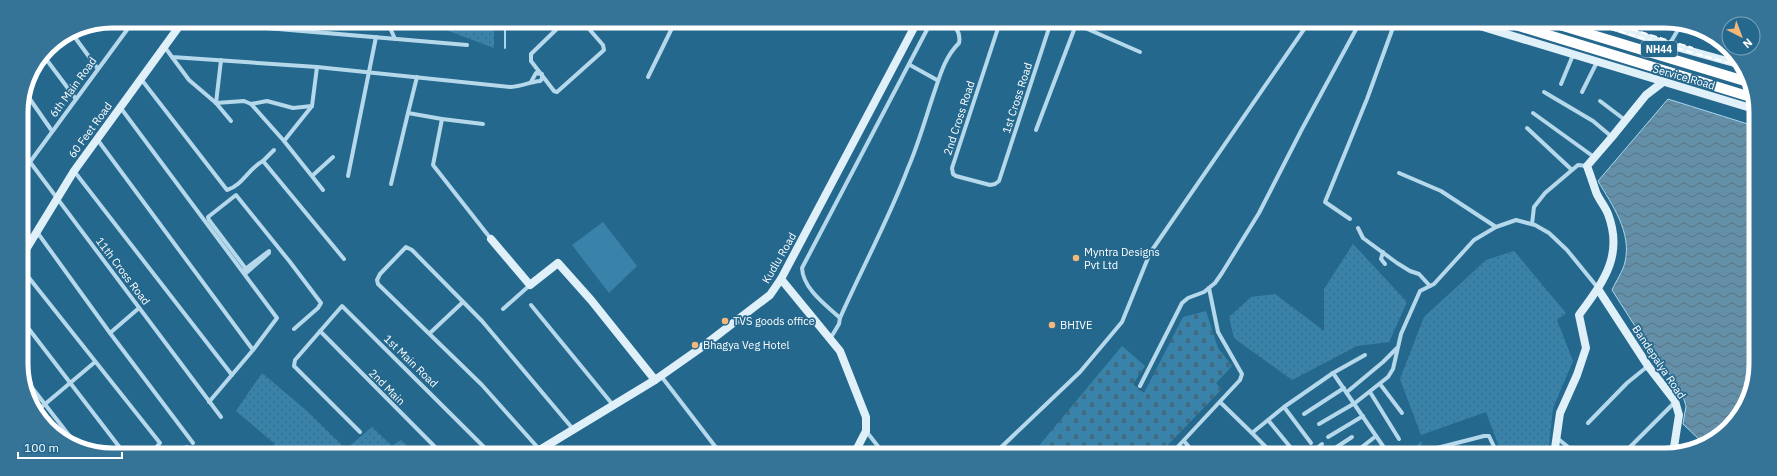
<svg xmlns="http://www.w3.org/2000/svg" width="1777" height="476" font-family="'IBM Plex Sans',sans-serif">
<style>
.grass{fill:url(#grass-dots)}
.cemetery{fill:url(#cemetery-stones)}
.pitch{fill:#3983aa}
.water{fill:url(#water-waves);stroke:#a9d5ec}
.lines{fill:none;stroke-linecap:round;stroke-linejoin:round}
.stream{stroke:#a9d5ec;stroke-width:2}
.street{stroke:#b5d8eb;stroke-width:4}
.secondary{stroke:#e0f0f9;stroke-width:8}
.highway{stroke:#fff;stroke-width:10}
.rail{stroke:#fff;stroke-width:2;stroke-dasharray:7 3;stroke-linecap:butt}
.poi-dot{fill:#f5b879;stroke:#25688e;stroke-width:1.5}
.labels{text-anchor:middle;stroke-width:3.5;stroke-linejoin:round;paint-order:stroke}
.shield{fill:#25688e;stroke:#bed2dd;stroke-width:1}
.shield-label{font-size:10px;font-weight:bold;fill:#fff}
.street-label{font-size:11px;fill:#fff;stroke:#25688e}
.poi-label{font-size:11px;fill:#fff;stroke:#25688e;text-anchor:start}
.rim{fill:none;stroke:#fff;stroke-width:5}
</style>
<defs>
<pattern id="grass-dots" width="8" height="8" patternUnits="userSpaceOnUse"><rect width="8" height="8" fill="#3983aa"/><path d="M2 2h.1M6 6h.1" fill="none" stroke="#426a80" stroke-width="1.8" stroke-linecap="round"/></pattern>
<pattern id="cemetery-stones" width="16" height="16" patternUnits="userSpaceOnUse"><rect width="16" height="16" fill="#3983aa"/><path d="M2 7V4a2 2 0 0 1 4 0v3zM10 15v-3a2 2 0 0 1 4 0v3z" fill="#426a80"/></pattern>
<pattern id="water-waves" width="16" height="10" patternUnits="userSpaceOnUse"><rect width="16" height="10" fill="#638fa8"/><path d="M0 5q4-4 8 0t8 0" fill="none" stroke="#5a7483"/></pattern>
</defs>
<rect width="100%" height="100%" fill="#25688e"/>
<g class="grass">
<polygon points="422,21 494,21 494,48"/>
<polygon points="1353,244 1407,302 1389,342 1357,346 1292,380 1234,338 1229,317 1251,297 1275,294 1324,331 1324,289"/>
<polygon points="1514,251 1566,313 1557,320 1573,361 1553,408 1549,445 1546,455 1502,455 1486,412 1421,435 1400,379 1424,317 1486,260"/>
<polygon points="262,373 307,411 346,449 372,427 392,446 401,440 416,454 268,453 275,444 236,411"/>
<polygon points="1421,441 1424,455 1409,455"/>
</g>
<polygon class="cemetery" points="1206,311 1218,348 1232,366 1216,383 1222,389 1159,454 1032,454 1122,346 1145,366 1133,384 1144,393 1183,317"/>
<polygon class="pitch" points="603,222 637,266 609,293 572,245"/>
<path class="water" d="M1668,99L1754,126V382L1725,433L1702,442L1683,424L1686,406L1681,390L1633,323L1612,290C1616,281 1623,271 1625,262C1632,232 1612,205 1598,181Z"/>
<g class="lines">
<polyline class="stream" points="505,48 505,21"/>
<g class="street">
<polyline points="185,21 467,45"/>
<polyline points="387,21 395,39"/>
<polyline points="564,22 531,54 531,61 554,91 557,92 604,50 603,45 583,22"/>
<polyline points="1000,22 952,168 953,174 956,176 990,185 995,184 999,181 1051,22"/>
<polyline points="1076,24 1140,52"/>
<polyline points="71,32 98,69"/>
<polyline points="1669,45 1682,23"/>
<path d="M164,46L172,57L317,67L511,87C522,86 530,82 540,81L542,79V74"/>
<polyline points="43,55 76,99"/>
<polyline points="172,57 189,80 216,103 231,121"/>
<polyline points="1728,61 1732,52"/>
<polyline points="910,65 937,80"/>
<polyline points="417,77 408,113 442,119 433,165 491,239"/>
<polyline points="648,77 675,22"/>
<path d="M141,79L227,190C242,186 249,168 263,161L344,259"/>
<polyline points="531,82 536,73 541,74"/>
<polyline points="1561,84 1573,55"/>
<polyline points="25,92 52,131"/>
<polyline points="1544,92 1593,121 1612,137"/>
<polyline points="1582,92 1597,62"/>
<polyline points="1600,101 1625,120"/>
<polyline points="216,103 244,101 251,104 267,101 293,108 312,106 317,67"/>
<polyline points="216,103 221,60"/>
<polyline points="251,104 284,141 323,190"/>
<polyline points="120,107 277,318 253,350 209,402"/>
<polyline points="1533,113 1594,157"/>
<polyline points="442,119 483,124"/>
<polyline points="1527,128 1572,170"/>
<polyline points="1036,130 1077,22"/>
<polyline points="97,139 253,350"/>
<polyline points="284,141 312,106"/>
<polyline points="21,150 221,417"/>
<polyline points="263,161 274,150"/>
<polyline points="30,162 132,23"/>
<polyline points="74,171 232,375"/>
<polyline points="1399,173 1441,191 1496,227"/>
<polyline points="312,176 333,157"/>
<polyline points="348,176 376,37"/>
<polyline points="391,184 408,113"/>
<polyline points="1350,219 1325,202 1367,99 1395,22"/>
<polyline points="1532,224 1534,207 1545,193 1578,165 1587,166"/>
<polyline points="1358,228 1363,238 1397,263 1410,271 1419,274 1430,286"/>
<polyline points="37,232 110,333 193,443"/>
<polyline points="1383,252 1381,259 1385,264"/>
<polyline points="22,269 160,443 151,453"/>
<polyline points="246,269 209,220 208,217 236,195 290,262 321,303 318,308 294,329"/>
<polyline points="244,270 269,251 269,253 245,274"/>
<polyline points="531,305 613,405"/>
<polyline points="503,309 530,285"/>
<path d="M840,318C826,305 803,289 802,268L931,22"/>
<polyline points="22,320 124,453"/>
<polyline points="320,331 442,454"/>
<polyline points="110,333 139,308"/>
<polyline points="430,333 463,302"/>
<path d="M830,339L839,324L840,318C862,268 889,219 908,168C918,145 925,120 933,96C940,76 944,58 959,43C961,33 957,27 949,22"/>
<polyline points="1333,373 1365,355"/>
<polyline points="23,376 75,443"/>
<polyline points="661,376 721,454"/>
<polyline points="1380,384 1402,413"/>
<polyline points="1140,386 1182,303 1188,298 1204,292 1215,283 1222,273 1259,213 1302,129 1360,22"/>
<polyline points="1347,392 1383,362 1397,348"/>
<polyline points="1370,392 1399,439"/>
<polyline points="1220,402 1252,433 1284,407 1333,373 1387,452"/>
<polyline points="1284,407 1311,443"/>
<polyline points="38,410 95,362"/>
<polyline points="1304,414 1344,388"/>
<polyline points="1268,420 1296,454"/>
<polyline points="1588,423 1627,383 1648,366"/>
<polyline points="1319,424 1355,403 1388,377 1393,369 1401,334 1420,291 1434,284 1474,240 1496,227 1516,220 1535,225 1549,233 1567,250 1598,288"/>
<polyline points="866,431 884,454"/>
<polyline points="360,432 294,366 295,360 342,306 491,454"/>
<polyline points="1252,433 1273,454"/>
<polyline points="1328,437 1363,416"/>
<polyline points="1557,438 1578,455"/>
<polyline points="1184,441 1195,454"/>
<polyline points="540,450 482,385 378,284 377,280 380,274 406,247 412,250 482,321 573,429"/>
<polyline points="180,453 187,447"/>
<polyline points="373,453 378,450"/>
<polyline points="994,454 1080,372 1122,322 1150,253 1309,22"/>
<polyline points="1171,454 1240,380 1242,374 1218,332 1209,288"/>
<polyline points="1310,454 1322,444"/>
<polyline points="1326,454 1352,437"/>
<polyline points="1353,454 1376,436"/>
<polyline points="1431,455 1431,451 1433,449 1484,436 1489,436 1498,455"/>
<polyline points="1622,455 1675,402"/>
</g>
<g class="secondary">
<polyline points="1470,23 1754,109"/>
<polyline points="1602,23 1669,45 1738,64"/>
<polyline points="491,239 530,285 558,263 591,300 655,380"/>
<polyline points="22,256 74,171 183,21"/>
<polyline points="781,279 840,351 866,417 866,431 854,454"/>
<polyline points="1598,289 1648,366 1675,401 1679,415 1674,447 1675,453"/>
<polyline points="533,454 655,380 702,347 770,295 781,279 917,22"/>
<path d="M1554,455L1560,413L1577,375L1586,348L1579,315C1603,282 1624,256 1608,214C1605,206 1599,200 1596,192C1593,183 1590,174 1587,166L1612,137L1646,95L1663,82"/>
</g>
<g class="highway">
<polyline points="1509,23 1754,98"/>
<polyline points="1553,23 1748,82"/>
</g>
<g class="rail">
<polyline points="1590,23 1739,66"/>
<polyline points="1631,29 1693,48"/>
</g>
</g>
<g class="poi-dot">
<circle cx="1076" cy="258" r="4"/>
<circle cx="725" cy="321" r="4"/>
<circle cx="1052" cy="325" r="4"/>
<circle cx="695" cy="345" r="4"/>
</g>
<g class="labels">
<rect class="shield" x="1641" y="41" width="36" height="16" rx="3"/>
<g class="shield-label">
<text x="1659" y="53">NH44</text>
</g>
<g class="street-label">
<text transform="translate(1684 77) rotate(16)" y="4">Service Road</text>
<text transform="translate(73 87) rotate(-54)" y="4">6th Main Road</text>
<text transform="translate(1017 98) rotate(-72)" y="4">1st Cross Road</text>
<text transform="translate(959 118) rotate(-72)" y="4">2nd Cross Road</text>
<text transform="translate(90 130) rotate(-54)" y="4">60 Feet Road</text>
<text transform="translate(779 258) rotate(-60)" y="4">Kudlu Road</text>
<text transform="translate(123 271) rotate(53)" y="4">11th Cross Road</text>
<text transform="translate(411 361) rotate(44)" y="4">1st Main Road</text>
<text transform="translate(1659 362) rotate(56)" y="4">Bandepalya Road</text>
<text transform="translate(387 387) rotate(45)" y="4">2nd Main</text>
</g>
<g class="poi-label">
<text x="1084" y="256">Myntra Designs<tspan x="1084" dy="13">Pvt Ltd</tspan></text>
<text x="733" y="325">TVS goods office</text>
<text x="1060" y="329">BHIVE</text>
<text x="703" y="349">Bhagya Veg Hotel</text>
</g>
</g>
<path d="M0 0H1777V476H0ZM112 28H1665A84 84 0 0 1 1749 112V364A84 84 0 0 1 1665 448H112A84 84 0 0 1 28 364V112A84 84 0 0 1 112 28Z" fill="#367497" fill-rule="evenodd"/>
<path class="rim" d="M112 28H1665A84 84 0 0 1 1749 112V364A84 84 0 0 1 1665 448H112A84 84 0 0 1 28 364V112A84 84 0 0 1 112 28Z"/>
<g transform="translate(1741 36) rotate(138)"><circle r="19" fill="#25688e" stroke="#7ca4bb"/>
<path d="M0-3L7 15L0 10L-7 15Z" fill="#f5b879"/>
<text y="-6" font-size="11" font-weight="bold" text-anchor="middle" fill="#ffffff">N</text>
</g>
<path d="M18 452v6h104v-6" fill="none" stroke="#ffffff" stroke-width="2"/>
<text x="24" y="452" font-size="12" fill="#ffffff" stroke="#25688e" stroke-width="3" paint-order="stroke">100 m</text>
</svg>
